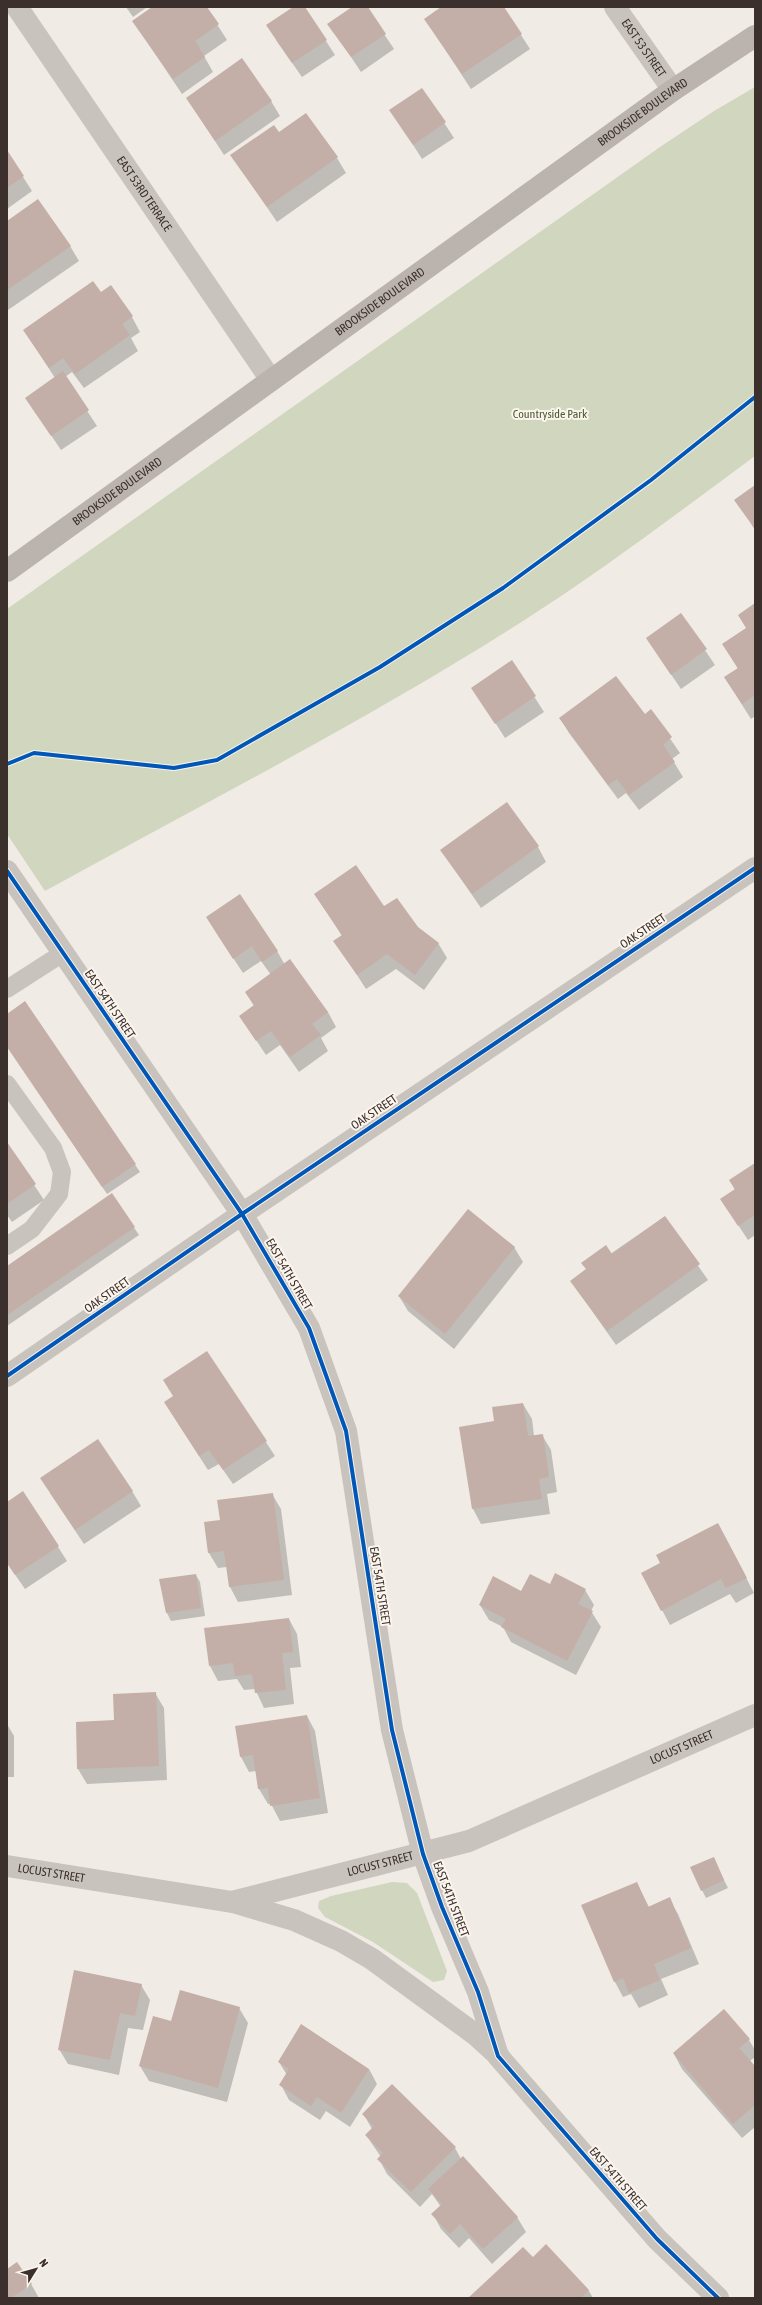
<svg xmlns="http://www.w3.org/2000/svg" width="762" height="2305" font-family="'Asap Condensed',sans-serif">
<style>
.green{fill:#d1d6bf}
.shadow{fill:#0003}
.building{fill:#c3afa7}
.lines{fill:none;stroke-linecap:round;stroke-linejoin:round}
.service{stroke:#c9c3be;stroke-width:18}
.minor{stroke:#c9c3be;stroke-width:22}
.secondary{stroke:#bab3ae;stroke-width:22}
.cycleway-casing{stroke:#fbf5ee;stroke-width:6}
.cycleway{stroke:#0057b8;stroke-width:4}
.labels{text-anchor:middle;stroke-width:4;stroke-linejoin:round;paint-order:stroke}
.street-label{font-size:12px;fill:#3b302b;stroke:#fbf5ee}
.park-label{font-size:12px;fill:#4a5a2e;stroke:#fbf5ee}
</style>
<rect width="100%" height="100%" fill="#f0ebe5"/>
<g class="green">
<path d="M755,87V456C679,512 603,570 523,621C369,719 205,803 45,891L7,834V609L660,147L714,111Z"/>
<polygon points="392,1882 407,1883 417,1893 447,1971 444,1980 433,1982 373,1942 325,1917 318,1908 319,1901 331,1896"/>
</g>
<g class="shadow">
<polygon points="126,7 147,7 133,17"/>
<polygon points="154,7 206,7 227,40 204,56 213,72 182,94 133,21"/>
<polygon points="294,7 304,7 335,55 302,77 276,40"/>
<polygon points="353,7 366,7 394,49 361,72 329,24"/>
<polygon points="443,7 503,7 530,49 471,89 425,19"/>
<polygon points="422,89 454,138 422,159 391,110"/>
<polygon points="187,98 271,101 280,116 224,155"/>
<polygon points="279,134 337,158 346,173 277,222 232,156"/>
<polygon points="7,152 32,191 7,209"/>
<polygon points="7,222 70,246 79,261 8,310"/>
<polygon points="101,294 132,317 140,332 131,338 138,351 84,388 72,372 65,377 97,426 61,450 26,398 55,378 24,330"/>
<polygon points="755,486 755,530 736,500"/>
<polygon points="755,604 755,716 751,719 725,678 738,669 723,644 746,629"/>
<polygon points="681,615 715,665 681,689 647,639"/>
<polygon points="512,662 544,712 505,738 473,688"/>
<polygon points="651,711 680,753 672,759 683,777 639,810 626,793 618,799 569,733 560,718 645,716"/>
<polygon points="538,847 546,862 481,908 441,850"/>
<polygon points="315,894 384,908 417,928 438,943 447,958 424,990 396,969 366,989 335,941 342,936"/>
<polygon points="216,932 277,951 285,965 328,1012 336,1027 321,1038 328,1051 299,1072 280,1045 266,1055 240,1016 254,1006 246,993 271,975 261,961 243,973"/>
<polygon points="25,1003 140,1172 107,1194 7,1046 7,1015"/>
<polygon points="7,1144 44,1200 12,1222 7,1215"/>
<polygon points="755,1164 755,1235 748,1240 721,1199 735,1190 730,1181"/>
<polygon points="112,1195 139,1235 7,1326 7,1267"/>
<polygon points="664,1217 708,1280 616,1345 571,1281"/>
<polygon points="514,1247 523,1262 454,1349 408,1311 399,1296"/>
<polygon points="207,1352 275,1456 233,1484 219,1464 208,1470 165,1403 174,1397"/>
<polygon points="523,1404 532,1419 534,1436 542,1435 551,1450 557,1492 547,1494 550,1514 481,1524 473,1509 496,1422"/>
<polygon points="132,1491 141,1506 84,1544 50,1493"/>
<polygon points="23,1492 67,1561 25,1589 7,1563 7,1503"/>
<polygon points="272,1494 281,1509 292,1595 238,1602 230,1587 227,1567 218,1568 209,1553 205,1523 221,1521"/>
<polygon points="726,1539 754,1593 736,1603 730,1594 670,1625 662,1610"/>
<polygon points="196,1575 200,1582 205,1616 171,1621 167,1613 161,1580"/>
<polygon points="550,1585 585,1590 594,1605 591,1611 601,1627 576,1675 511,1642 503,1627 489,1620 480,1605"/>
<polygon points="289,1619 297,1634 301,1667 290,1668 294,1704 264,1708 255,1689 244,1690 237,1679 218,1681 210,1666"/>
<polygon points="155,1693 164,1708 167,1780 87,1784 78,1769"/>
<polygon points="307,1716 315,1731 328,1813 280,1821 271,1804 268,1804 259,1789 256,1771 249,1772 241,1757 236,1727"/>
<polygon points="7,1724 14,1736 14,1777 7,1777"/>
<polygon points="717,1866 728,1888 706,1898 702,1890"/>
<polygon points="637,1883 649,1907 669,1899 678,1914 699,1964 661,1979 668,1995 639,2008 631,1994 623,1997 615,1982 583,1905"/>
<polygon points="141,1985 150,2000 143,2030 128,2028 119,2075 68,2064 59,2049"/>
<polygon points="239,2008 248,2023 227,2102 149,2081 140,2066 172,2022"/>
<polygon points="749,2040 755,2050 755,2057 750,2061 755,2067 755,2127 742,2138 682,2069 674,2054"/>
<polygon points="279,2062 369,2069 377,2084 350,2127 326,2111 320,2120 289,2100 281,2085 287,2075"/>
<polygon points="364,2115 455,2148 461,2159 517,2217 526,2232 492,2264 469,2238 459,2248 441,2229 433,2214 441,2207 432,2194 420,2207 387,2174 379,2159 381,2157 366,2135 372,2129"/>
<polygon points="546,2245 589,2291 593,2298 470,2298 533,2258"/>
<polygon points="7,2270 31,2284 39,2298 7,2298"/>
</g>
<g class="building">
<polygon points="152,7 207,7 219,24 195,41 205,57 173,79 132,21"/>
<polygon points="293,7 305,7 327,40 292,63 266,25"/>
<polygon points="352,7 368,7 386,34 351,57 327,24"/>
<polygon points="441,7 504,7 522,34 462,74 424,19"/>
<polygon points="242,58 272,101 215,141 186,98"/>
<polygon points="422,88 446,122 413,145 389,110"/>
<polygon points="306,113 338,157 267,207 230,155 274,125 279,132"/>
<polygon points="7,150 24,176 7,188"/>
<polygon points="38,199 71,246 7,290 7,221"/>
<polygon points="93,281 101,292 111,285 133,316 122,324 130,335 75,374 63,358 49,368 23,330"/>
<polygon points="63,371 89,410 51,436 25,398"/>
<polygon points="755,485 755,529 734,500"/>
<polygon points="755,603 755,695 742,704 724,677 738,668 722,644 746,628 738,615"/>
<polygon points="681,613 707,649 671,675 646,638"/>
<polygon points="512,660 536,696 495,724 471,688"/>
<polygon points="616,676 645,714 651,709 672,737 663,745 675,762 629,795 617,779 608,785 559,718"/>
<polygon points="507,802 539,846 472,894 440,850"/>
<polygon points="356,865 384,906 397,898 418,927 439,943 415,975 387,954 357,975 333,941 342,935 314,894"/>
<polygon points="240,894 278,951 262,962 252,946 233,959 206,917"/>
<polygon points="290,959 328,1012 312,1024 321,1035 290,1057 271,1031 256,1041 239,1016 254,1005 245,992"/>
<polygon points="25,1001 136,1164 102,1187 7,1047 7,1014"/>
<polygon points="7,1142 36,1184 7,1204"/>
<polygon points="755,1163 755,1219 753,1216 738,1226 720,1199 735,1189 729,1180"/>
<polygon points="112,1193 135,1227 7,1315 7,1266"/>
<polygon points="468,1209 515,1247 445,1334 398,1296"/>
<polygon points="665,1216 700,1264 607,1331 570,1281 586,1269 581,1263 606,1245 612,1254"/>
<polygon points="207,1351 267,1441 223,1470 209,1450 199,1456 164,1402 173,1396 163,1380"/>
<polygon points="523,1403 528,1436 543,1434 549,1477 539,1479 542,1499 472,1509 459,1427 494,1421 492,1407"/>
<polygon points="98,1439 133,1491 75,1530 40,1478"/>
<polygon points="23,1491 59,1546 15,1575 7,1563 7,1502"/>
<polygon points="273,1493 284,1580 229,1587 224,1551 208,1553 204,1522 220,1520 217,1500"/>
<polygon points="718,1523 747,1578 726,1588 721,1579 661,1611 641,1573 660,1563 656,1555"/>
<polygon points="555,1573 586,1589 578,1604 593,1611 567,1661 501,1627 506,1619 479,1605 493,1576 521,1591 530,1574 550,1584"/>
<polygon points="196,1574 201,1608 166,1613 159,1579"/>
<polygon points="289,1618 293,1652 282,1653 286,1690 255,1693 252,1674 235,1676 233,1663 209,1666 204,1628"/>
<polygon points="156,1692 159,1766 77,1769 76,1722 114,1720 113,1694"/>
<polygon points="307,1715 320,1798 270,1806 268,1788 258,1789 253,1755 240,1757 235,1726"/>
<polygon points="714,1857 724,1880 701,1891 690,1867"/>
<polygon points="637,1882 648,1907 670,1897 691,1948 654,1964 660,1980 629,1993 623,1978 614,1982 581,1905"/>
<polygon points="74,1970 142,1984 135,2016 120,2013 110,2060 58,2050"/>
<polygon points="180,1990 240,2007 218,2088 139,2066 153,2016 171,2021"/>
<polygon points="724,2009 750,2039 739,2048 755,2066 755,2105 733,2124 673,2053"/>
<polygon points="301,2024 369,2069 341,2113 317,2097 311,2106 279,2085 289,2069 278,2062"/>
<polygon points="392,2084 456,2147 411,2192 377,2159 383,2153 365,2135 374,2126 362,2114"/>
<polygon points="463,2156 518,2217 483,2249 460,2224 450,2234 431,2214 442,2204 428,2189"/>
<polygon points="546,2244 589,2290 581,2298 468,2298 523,2247 533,2257"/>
<polygon points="17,2262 32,2284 11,2298 7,2298 7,2269"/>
</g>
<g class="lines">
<g class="service">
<polyline points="7,989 63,953"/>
<polyline points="7,1084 53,1148 62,1172 59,1194 32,1229 7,1246"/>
</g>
<g class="minor">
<path id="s1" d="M17,7L271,380"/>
<path id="s2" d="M615,7L673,90"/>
<polyline points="7,871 242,1214 309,1328 346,1431 392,1730 423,1854 442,1907 478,1992 498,2056 657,2239 718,2298"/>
<polyline points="7,1376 242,1214 755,868"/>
<path id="s3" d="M7,1866L232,1902L469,1841L755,1715"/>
<polyline points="233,1902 294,1920 341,1941 372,1959 476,2035 498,2055"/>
</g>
<path class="secondary" id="s4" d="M7,571L673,90L755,36"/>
<g class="cycleway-casing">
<g id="cycleway">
<polyline points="7,764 34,753 174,768 217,760 380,667 503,588 651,480 755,397"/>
<polyline points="7,871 242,1214 309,1328 346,1431 392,1730 423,1854 442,1907 478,1992 498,2056 657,2239 718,2298"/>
<polyline points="7,1376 242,1214 755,868"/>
</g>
</g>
<use href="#cycleway" class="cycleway"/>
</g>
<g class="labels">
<g class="street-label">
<text dy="4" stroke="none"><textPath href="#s2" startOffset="50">EAST 53 STREET</textPath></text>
<text dy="4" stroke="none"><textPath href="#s4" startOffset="784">BROOKSIDE BOULEVARD</textPath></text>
<text dy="4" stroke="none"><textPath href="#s1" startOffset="226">EAST 53RD TERRACE</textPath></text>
<text dy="4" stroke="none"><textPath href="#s4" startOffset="460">BROOKSIDE BOULEVARD</textPath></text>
<text dy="4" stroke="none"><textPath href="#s4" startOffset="136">BROOKSIDE BOULEVARD</textPath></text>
<text transform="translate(643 931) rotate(-34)" y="4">OAK STREET</text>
<text transform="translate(110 1004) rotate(56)" y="4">EAST 54TH STREET</text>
<text transform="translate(374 1112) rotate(-34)" y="4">OAK STREET</text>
<text transform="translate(289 1274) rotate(60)" y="4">EAST 54TH STREET</text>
<text transform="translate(107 1295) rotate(-35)" y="4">OAK STREET</text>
<text transform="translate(380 1586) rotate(81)" y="4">EAST 54TH STREET</text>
<text dy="4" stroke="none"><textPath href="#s3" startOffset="705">LOCUST STREET</textPath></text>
<text dy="4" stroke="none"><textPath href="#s3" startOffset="381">LOCUST STREET</textPath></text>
<text dy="4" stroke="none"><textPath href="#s3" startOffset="45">LOCUST STREET</textPath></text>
<text transform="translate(451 1899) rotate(69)" y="4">EAST 54TH STREET</text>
<text transform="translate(618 2179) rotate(49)" y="4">EAST 54TH STREET</text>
</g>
<g class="park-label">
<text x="550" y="418">Countryside Park</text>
</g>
</g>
<rect width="762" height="2305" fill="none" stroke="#3b302b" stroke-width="16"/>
<g transform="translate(36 2269) rotate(53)" stroke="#fbf5ee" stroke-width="3" paint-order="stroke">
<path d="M0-3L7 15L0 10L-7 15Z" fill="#3b302b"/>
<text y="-6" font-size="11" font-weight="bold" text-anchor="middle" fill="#3b302b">N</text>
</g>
</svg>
